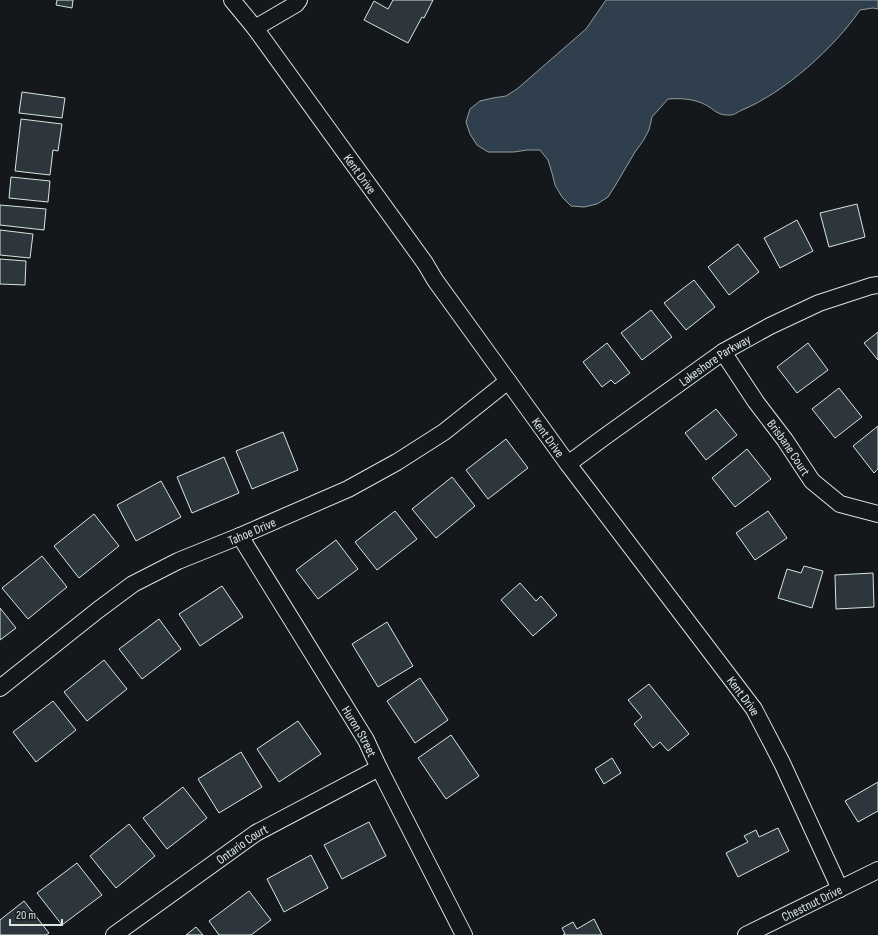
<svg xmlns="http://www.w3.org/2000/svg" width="878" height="935" font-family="'Sofia Sans Condensed',sans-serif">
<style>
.water{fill:#2f3f4d;stroke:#939e99}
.building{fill:#2c363c;stroke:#d8e6dc}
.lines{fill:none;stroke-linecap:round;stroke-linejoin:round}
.minor-casing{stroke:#d8e6dc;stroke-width:18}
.minor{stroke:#14181c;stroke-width:16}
.labels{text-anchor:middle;stroke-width:3;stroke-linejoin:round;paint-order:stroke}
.street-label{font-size:13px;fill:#d8e6dc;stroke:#14181c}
</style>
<rect width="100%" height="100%" fill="#14181c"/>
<path class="water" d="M606,0H878V9L873,8L860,10C835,47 784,93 742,110C738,112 733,116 728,115C717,115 715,110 706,105C695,99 681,98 668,99L652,117L649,130L643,141L635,152L615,186L608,197L597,204L584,207L571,206L562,197L555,185L552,173L548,160L540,150H527L514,152H488L477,145L470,134L466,122L470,109L480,101L493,98L506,96L517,89L586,29Z"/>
<g class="building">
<polygon points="57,0 73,0 72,8 56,5"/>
<polygon points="393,0 433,0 424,18 422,17 408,43 364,20 374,1 388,9"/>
<polygon points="22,92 65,98 62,118 19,113"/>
<polygon points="21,119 62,124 58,151 53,150 50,175 15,171"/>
<polygon points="11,177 50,181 48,202 9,198"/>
<polygon points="857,204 865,237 829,247 820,213"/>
<polygon points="0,205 46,209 44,230 0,225"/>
<polygon points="797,220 813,251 780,268 764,238"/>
<polygon points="0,230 33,234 30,258 0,255"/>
<polygon points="738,244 759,272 729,295 708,267"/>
<polygon points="0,259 26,261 25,285 0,284"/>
<polygon points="694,280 715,307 686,330 664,303"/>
<polygon points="651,310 672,337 642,360 621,333"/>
<polygon points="878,332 878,360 864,343"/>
<polygon points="607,343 630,373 615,384 611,380 602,387 583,362"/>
<polygon points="808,343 828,370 797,393 777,367"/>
<polygon points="839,388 862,417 835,438 812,409"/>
<polygon points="716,409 737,435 706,460 685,433"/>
<polygon points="878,426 878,469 874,473 853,446"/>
<polygon points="283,432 298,470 252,489 236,451"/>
<polygon points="506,439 528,468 488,499 466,470"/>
<polygon points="747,449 771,479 735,507 712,478"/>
<polygon points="224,457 239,493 192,513 177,477"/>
<polygon points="452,477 475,506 436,538 412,509"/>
<polygon points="161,481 181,517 136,541 117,505"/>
<polygon points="395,511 417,539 377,570 355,542"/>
<polygon points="768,511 787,538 755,560 736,533"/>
<polygon points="94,514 119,546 79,578 54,546"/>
<polygon points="336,540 358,569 318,599 296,570"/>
<polygon points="42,556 67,587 28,619 2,588"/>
<polygon points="804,566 823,571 812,608 778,598 787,569 801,573"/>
<polygon points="873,573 874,607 836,609 835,575"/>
<polygon points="520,583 536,601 541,596 557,615 533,636 501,600"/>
<polygon points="222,586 243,617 200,646 179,614"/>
<polygon points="0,608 16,628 0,640"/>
<polygon points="159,619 181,649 142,679 119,649"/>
<polygon points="387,622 413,666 378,687 352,644"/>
<polygon points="104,660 127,689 87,721 64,692"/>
<polygon points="420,678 448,720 415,743 387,701"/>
<polygon points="649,684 689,734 668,751 660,742 653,748 634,724 642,717 628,700"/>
<polygon points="53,701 76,730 36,762 13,732"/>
<polygon points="298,721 321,754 279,782 257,749"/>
<polygon points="451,735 479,776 446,799 418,758"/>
<polygon points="241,752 262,787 219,813 198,779"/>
<polygon points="612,758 621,773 604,784 595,769"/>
<polygon points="878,782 878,811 858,822 845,801"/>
<polygon points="183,787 207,818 167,849 143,818"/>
<polygon points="369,822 386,856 342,879 324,845"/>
<polygon points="129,824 155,856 116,888 90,856"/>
<polygon points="778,828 789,851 738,877 726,853 748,842 744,836 756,830 759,837"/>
<polygon points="311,855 328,888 284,912 267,879"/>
<polygon points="77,863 102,895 62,925 37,893"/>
<polygon points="249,891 271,920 251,935 219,935 209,921"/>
<polygon points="24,901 49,933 46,935 0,935 0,920"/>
<polygon points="594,919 602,935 563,935 565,934 562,928 573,922 577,929"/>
<polygon points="196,927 203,935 186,935"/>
</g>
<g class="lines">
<g class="minor-casing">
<g id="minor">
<path id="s1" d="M232,0L255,28L425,263L435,280L568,464L754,709L782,763L840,889"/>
<polyline points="255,28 296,4 299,0"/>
<path id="s2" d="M723,352L756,402L785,440L812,481L840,504L878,514"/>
<path id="s3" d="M568,464L603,438L723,352L770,326L819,303L871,286L878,285"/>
<path id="s4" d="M240,536L366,740L379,768L464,935"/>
<path id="s5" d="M0,688L98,610L133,584L178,561L240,536L348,489L397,462L444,432L508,381"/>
<path id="s6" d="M114,935L256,833L379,768"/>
<path id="s7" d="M746,935L878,870"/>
</g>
</g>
<use href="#minor" class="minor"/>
</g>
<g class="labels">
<g class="street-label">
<text dy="5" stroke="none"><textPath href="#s1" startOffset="216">Kent Drive</textPath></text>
<text dy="5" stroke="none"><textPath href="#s3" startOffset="180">Lakeshore Parkway</textPath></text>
<text dy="5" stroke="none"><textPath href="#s1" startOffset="540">Kent Drive</textPath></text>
<text dy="5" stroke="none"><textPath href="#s2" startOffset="116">Brisbane Court</textPath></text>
<text dy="5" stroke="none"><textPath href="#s5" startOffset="299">Tahoe Drive</textPath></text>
<text dy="5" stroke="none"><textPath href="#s1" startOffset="864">Kent Drive</textPath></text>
<text dy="5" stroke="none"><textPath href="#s4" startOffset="229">Huron Street</textPath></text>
<text dy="5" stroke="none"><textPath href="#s6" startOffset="157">Ontario Court</textPath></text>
<text dy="5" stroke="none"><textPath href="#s7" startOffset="73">Chestnut Drive</textPath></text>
</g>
</g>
<path d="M10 919v6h52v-6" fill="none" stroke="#d8e6dc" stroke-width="2"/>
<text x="16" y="919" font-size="12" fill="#d8e6dc" stroke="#14181c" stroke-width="3" paint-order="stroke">20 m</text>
</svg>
